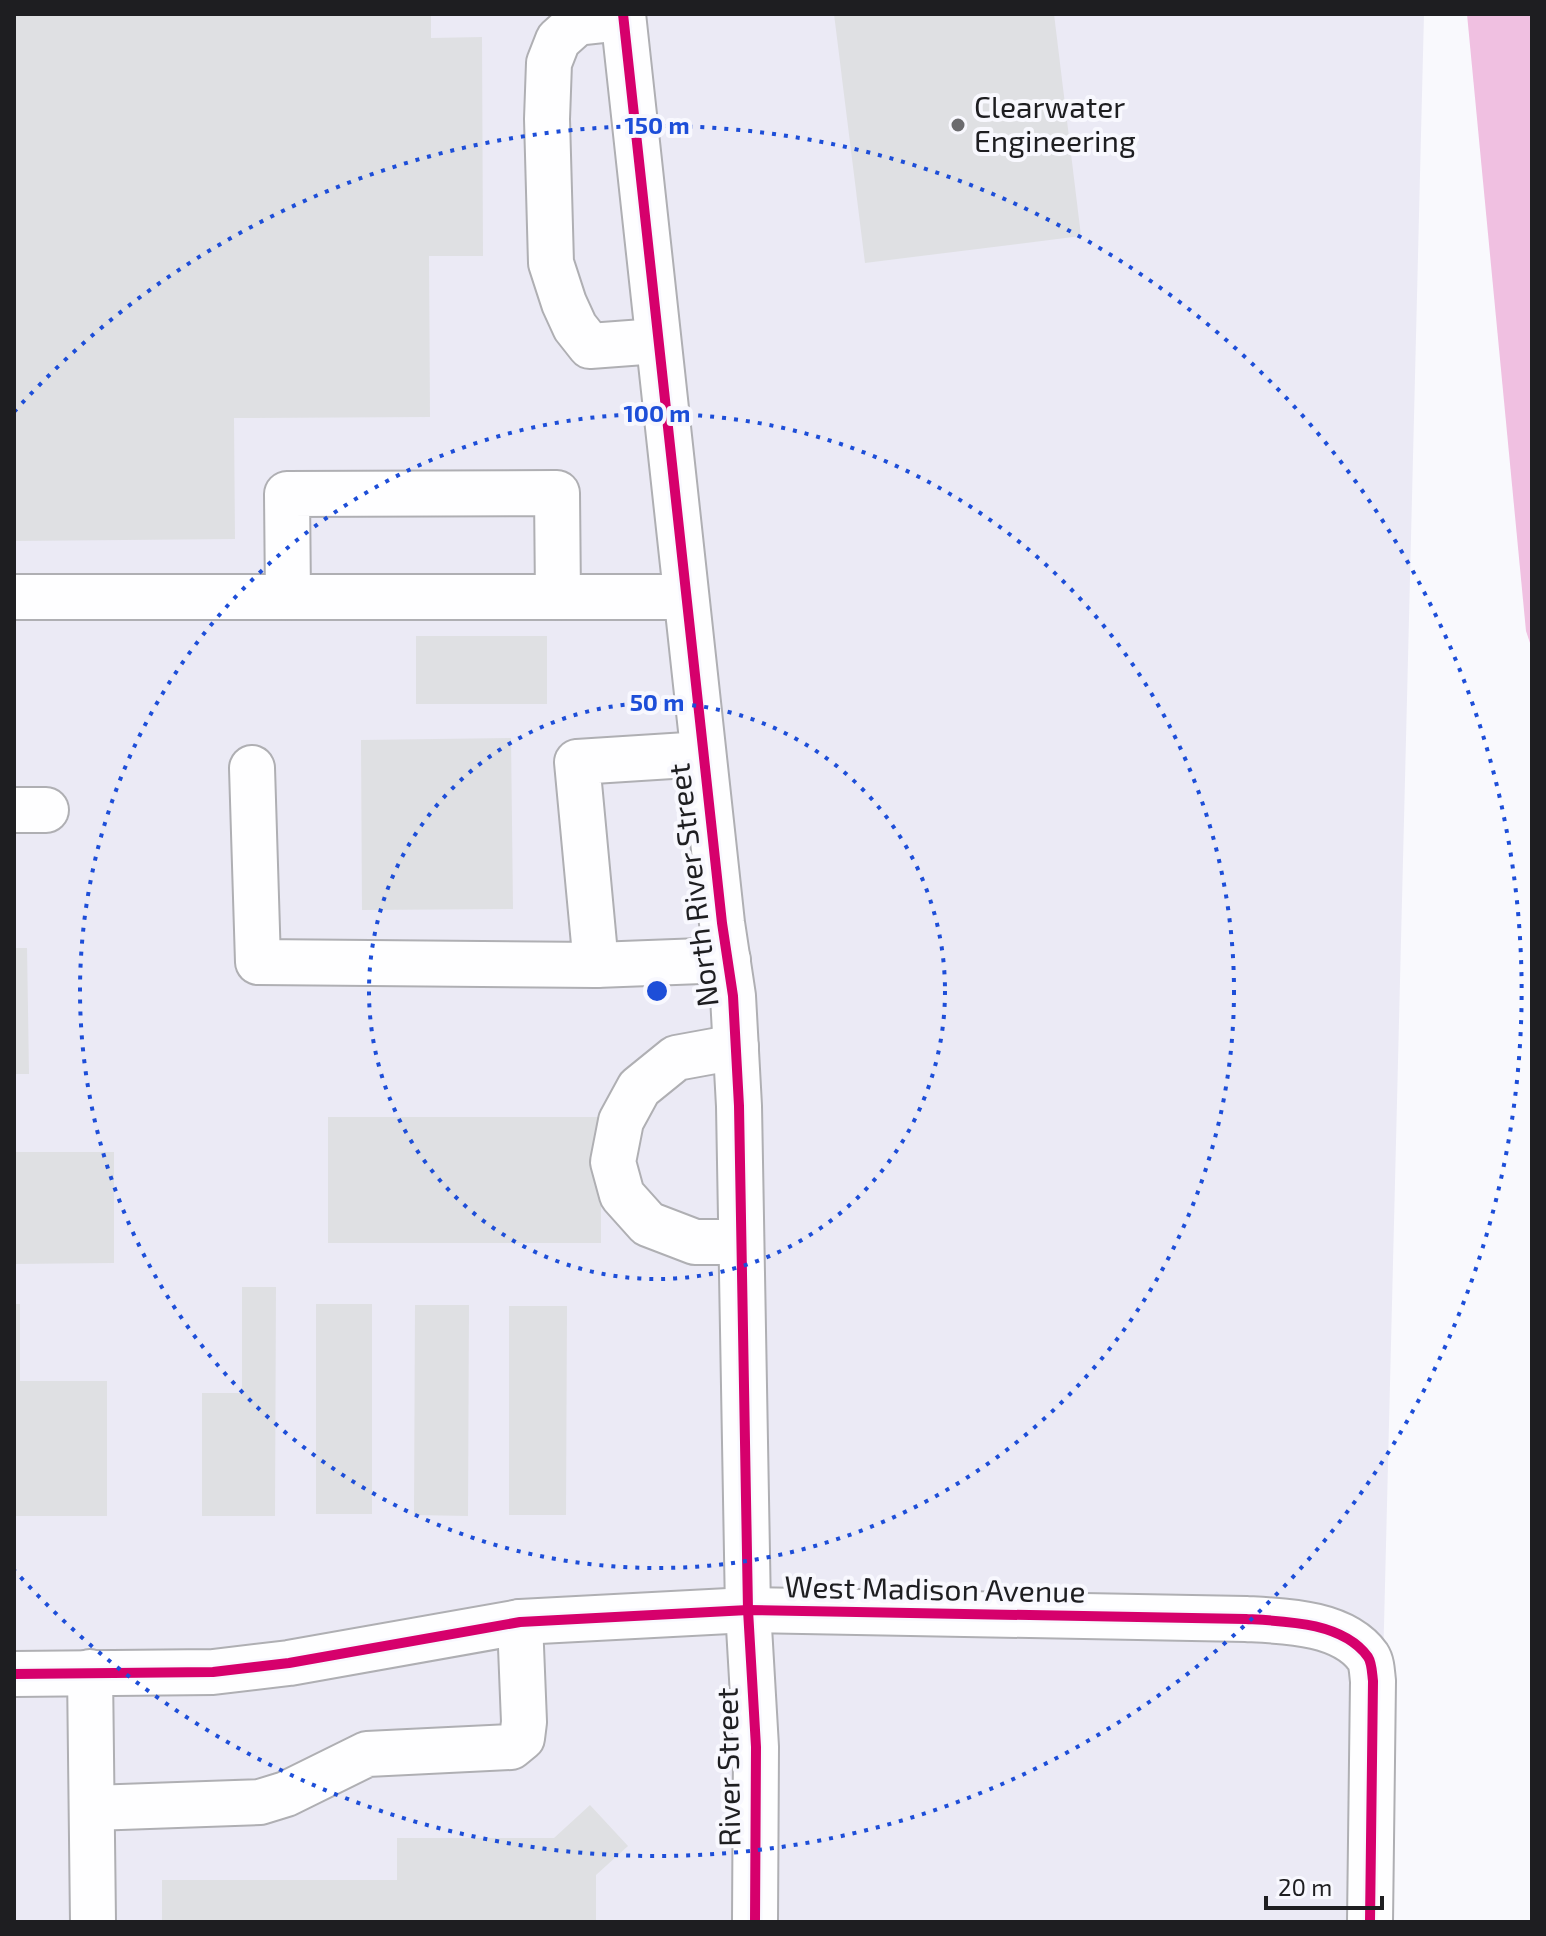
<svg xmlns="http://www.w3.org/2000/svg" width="1546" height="1936" font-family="'Exo 2',sans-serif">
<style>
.built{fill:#ebeaf5}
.forest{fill:#f0c0e1}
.building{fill:#dfe0e3}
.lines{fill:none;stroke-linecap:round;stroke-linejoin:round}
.minor-casing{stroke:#afafb3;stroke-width:48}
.minor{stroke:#fefeff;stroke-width:44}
.cycleway-casing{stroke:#f8f8fe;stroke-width:15}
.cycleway{stroke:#d6006c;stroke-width:10}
.ring{fill:none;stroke:#1d4ed8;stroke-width:4;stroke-dasharray:4 8}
.poi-dot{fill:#6b6b6e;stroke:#f8f8fe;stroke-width:3}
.labels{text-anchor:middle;stroke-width:8;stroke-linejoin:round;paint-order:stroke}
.poi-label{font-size:30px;fill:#1e1e21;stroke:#f8f8fe;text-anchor:start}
.street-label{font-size:30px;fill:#1e1e21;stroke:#f8f8fe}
.centre{fill:#1d4ed8;stroke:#f8f8fe;stroke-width:4}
.ring-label{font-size:24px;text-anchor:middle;font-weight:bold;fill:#1d4ed8;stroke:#f8f8fe;stroke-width:8;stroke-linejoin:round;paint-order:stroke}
</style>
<rect width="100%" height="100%" fill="#f9f9fd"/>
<polygon class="built" points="14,14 1424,14 1383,1666 1381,1922 14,1922"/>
<polygon class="forest" points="1467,14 1532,14 1532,649 1526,631"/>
<g class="building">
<polygon points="14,14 431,14 431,38 482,37 483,256 429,256 430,417 234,418 235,539 14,541"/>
<polygon points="834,14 1054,14 1081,236 865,263"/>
<rect x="416" y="636" width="131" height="68"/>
<polygon points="511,738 513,909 362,910 361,740"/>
<polygon points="14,948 27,948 29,1074 14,1074"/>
<rect x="328" y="1117" width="273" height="126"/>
<polygon points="14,1152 114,1152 114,1263 14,1264"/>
<polygon points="242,1287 276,1287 275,1516 202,1516 202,1393 242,1393"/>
<polygon points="14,1304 20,1304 20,1381 107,1381 107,1516 14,1516"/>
<rect x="316" y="1304" width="56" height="210"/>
<polygon points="415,1305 469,1305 468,1516 414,1515"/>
<polygon points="509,1306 567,1306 566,1515 509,1515"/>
<polygon points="590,1805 628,1846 596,1875 596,1922 162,1922 162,1880 397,1880 397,1838 554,1838"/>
</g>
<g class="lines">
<g class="minor-casing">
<g id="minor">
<polyline points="623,14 722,923 733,996 739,1106 748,1610 756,1747 755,1922"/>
<polyline points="623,18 577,23 558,40 549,63 547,119 551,263 564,303 575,327 590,346 657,341"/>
<polyline points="14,597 686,597"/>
<polyline points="288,597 287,494 557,493 558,597"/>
<polyline points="252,768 258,962 596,965 577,762 703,754"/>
<polyline points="14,810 46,810"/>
<polyline points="596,965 728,960"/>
<polyline points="736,1047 676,1058 639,1088 621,1121 613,1162 622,1195 648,1224 695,1242 741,1242"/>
<polyline points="90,1672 93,1922"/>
<path d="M14,1674L213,1672L289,1663L520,1622L748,1610L1246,1619C1284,1621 1343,1622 1368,1657C1372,1663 1372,1673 1373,1681L1370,1922"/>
<polyline points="92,1808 260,1802 286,1794 367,1754 511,1747 522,1738 524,1722 520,1622"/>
</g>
</g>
<use href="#minor" class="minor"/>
<g class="cycleway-casing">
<g id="cycleway">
<polyline points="623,14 722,923 733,996 739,1106 748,1610 756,1747 755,1922"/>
<path d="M14,1674L213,1672L289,1663L520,1622L748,1610L1246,1619C1284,1621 1343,1622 1368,1657C1372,1663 1372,1673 1373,1681L1370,1922"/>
</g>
</g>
<use href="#cycleway" class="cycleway"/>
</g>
<g class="ring">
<circle cx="657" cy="991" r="288"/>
<circle cx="657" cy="991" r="577"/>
<path d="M14 412A865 865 0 1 1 14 1570"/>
</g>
<circle class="poi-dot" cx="958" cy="125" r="8"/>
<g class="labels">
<g class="poi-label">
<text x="974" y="118">Clearwater<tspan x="974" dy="34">Engineering</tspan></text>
</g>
<g class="street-label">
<text transform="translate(694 885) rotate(-97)" y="10">North River Street</text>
<text transform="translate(935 1590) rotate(1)" y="10">West Madison Avenue</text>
<text transform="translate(729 1767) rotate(-91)" y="10">River Street</text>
</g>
</g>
<circle cx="657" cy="991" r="12" class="centre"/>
<g class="ring-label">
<text x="657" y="134">150 m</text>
<text x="657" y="422">100 m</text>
<text x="657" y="711">50 m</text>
</g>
<rect width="1546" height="1936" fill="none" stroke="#1e1e21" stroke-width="32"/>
<path d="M1266 1896v12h116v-12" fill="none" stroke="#1e1e21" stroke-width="4"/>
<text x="1278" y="1896" font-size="24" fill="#1e1e21" stroke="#f8f8fe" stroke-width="6" paint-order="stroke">20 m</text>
</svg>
